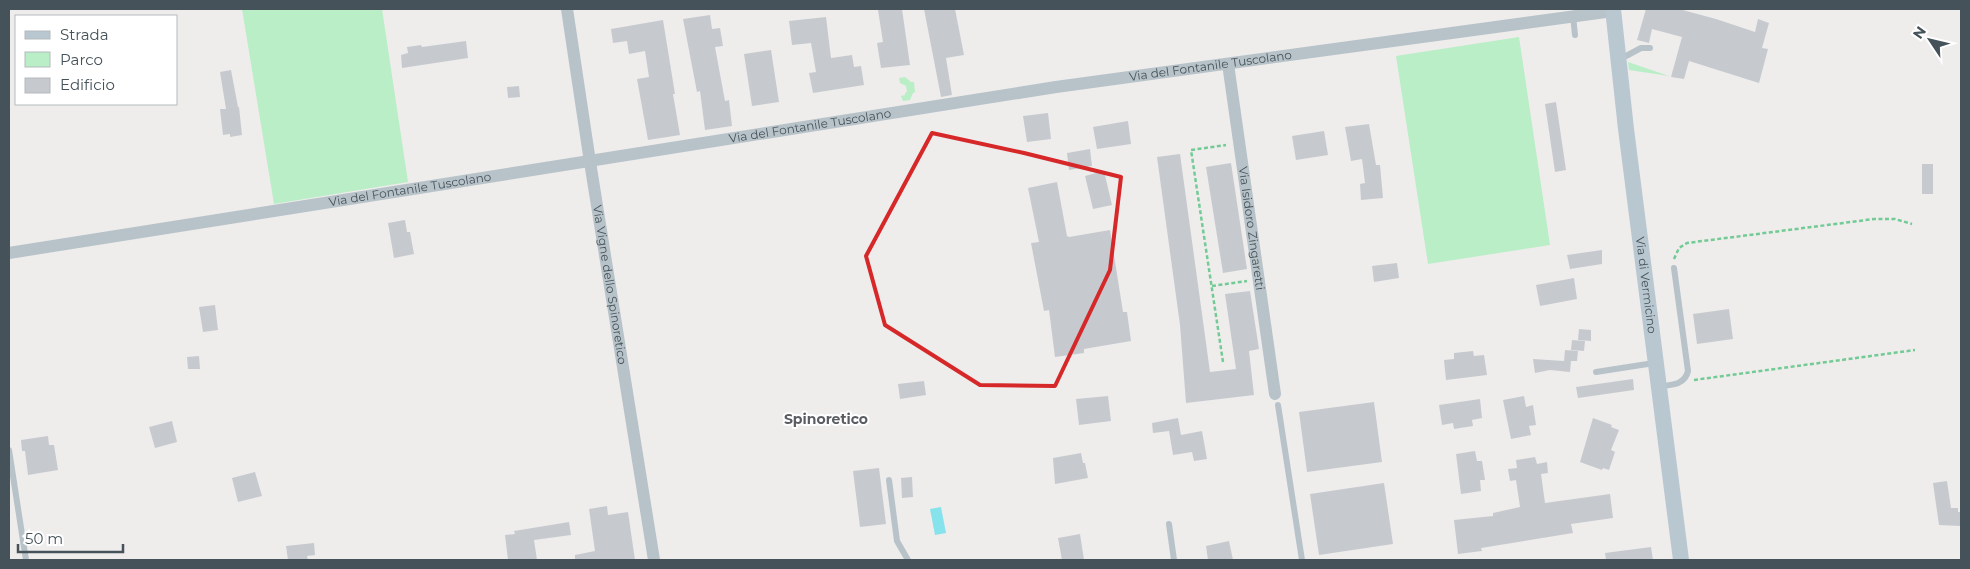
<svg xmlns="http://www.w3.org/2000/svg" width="1970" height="569" font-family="Montserrat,sans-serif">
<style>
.green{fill:#b9eec7}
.water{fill:#86e2eb}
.building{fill:#c6cacf}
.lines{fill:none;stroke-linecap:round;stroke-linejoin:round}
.path{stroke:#72cb94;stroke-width:2.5;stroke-dasharray:4 2.5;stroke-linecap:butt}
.service{stroke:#b7c3c9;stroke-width:6}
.minor{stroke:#b7c3c9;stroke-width:12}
.secondary{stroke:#b9c7d1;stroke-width:16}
.marked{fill:none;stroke:#d62828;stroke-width:4;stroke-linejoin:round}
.labels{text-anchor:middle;stroke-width:4;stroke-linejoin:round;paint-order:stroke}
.street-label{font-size:12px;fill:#455259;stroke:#fff}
.neighbourhood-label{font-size:14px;font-weight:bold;fill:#595d61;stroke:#fff}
</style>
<rect width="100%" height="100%" fill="#efecec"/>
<g class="green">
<polygon points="242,9 382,9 408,182 274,204"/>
<polygon points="1519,37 1550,245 1428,264 1396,56"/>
<polygon points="1628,62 1669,76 1629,70"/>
<polygon points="905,77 911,82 914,82 915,92 913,93 910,100 903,101 901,96 905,95 905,93 907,92 906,86 900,83 899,78"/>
</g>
<polygon class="water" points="941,507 946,533 935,535 930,509"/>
<g class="building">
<polygon points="887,9 902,9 910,65 881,68 877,43 883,42 878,10"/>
<polygon points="924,9 955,9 964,55 946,58 952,95 941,97"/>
<polygon points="1646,9 1679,9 1716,19 1755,32 1758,19 1769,23 1762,48 1768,49 1759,83 1689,61 1684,79 1671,77 1682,37 1652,29 1649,43 1637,40"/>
<polygon points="710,15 712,29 720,28 723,46 715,47 725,101 729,100 732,126 705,130 700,91 697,92 683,19"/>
<polygon points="826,17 831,58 852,55 854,67 861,66 864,85 813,93 809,73 816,72 811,43 792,45 789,21"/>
<polygon points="663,20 675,94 673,94 680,135 648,140 637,79 649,77 645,51 629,54 627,41 613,43 611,29"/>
<polygon points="466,41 468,58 402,68 401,55 408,53 407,47 421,45 422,47"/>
<polygon points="771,50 779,102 752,106 744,54"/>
<polygon points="231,70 238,107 239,107 242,135 230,137 230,134 223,135 220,109 226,109 220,72"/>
<polygon points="519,86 520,97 508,98 507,87"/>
<polygon points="1556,102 1566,170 1555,172 1545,104"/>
<polygon points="1048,113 1051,139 1027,142 1023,116"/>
<polygon points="1128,121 1131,144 1097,149 1093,127"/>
<polygon points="1369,124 1376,165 1380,165 1383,198 1361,200 1360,184 1365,183 1362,159 1351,161 1345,127"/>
<polygon points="1324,131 1328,155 1296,160 1292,136"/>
<polygon points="1090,149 1092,166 1069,170 1067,153"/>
<polygon points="1180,154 1210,372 1236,369 1225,294 1250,291 1259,349 1249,351 1254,395 1186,403 1180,325 1157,157"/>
<polygon points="1231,163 1247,269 1223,273 1206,167"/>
<rect x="1922" y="164" width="11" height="30"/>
<polygon points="1104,171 1112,205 1093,209 1085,176"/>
<polygon points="1057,182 1067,236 1069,237 1110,230 1123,312 1127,312 1131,341 1084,349 1084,353 1055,357 1049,310 1044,311 1031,243 1039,242 1028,188"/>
<polygon points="405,220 407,232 410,232 414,254 394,258 388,223"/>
<polygon points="1602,250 1602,264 1570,269 1567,255"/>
<polygon points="1397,263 1399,278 1374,282 1372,266"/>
<polygon points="1574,278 1577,299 1540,306 1536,285"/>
<polygon points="215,305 218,330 203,332 199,307"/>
<polygon points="1729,309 1733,339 1697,344 1693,314"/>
<polygon points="1579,329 1591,330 1591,341 1578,340"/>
<polygon points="1572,340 1585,341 1584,351 1571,350"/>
<polygon points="1565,350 1578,351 1577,361 1571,361 1570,372 1550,370 1535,373 1533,359 1564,361"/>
<polygon points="1473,351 1474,356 1484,355 1487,375 1446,380 1444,360 1454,359 1454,353"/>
<polygon points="199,356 200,369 188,369 187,357"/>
<polygon points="1633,379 1634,390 1578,398 1576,387"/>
<polygon points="924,381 926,395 900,399 898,384"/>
<polygon points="1108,396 1111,421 1079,425 1076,399"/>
<polygon points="1524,396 1526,407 1533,405 1536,425 1529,426 1531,435 1511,439 1503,400"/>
<polygon points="1480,399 1482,418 1472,420 1473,426 1454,429 1453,423 1442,425 1439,405"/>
<polygon points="1374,402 1382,462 1307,472 1299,412"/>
<polygon points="1178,418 1181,435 1202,431 1207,459 1194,461 1192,452 1173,455 1169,431 1153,433 1152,423"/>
<polygon points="1593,418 1612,425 1611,427 1619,430 1611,450 1615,452 1609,470 1603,468 1602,470 1580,462"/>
<polygon points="172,421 177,442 155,448 149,427"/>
<polygon points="48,436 49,445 54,445 58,470 28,475 25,451 22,451 21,440"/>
<polygon points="1475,451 1477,461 1482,461 1485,480 1480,480 1481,491 1461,494 1456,454"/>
<polygon points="1081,453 1083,463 1085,463 1088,478 1055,484 1053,458"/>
<polygon points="1535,457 1537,464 1547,462 1548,473 1541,474 1545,503 1610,494 1613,518 1571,524 1573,533 1481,548 1482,551 1458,554 1454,520 1493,516 1493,513 1520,507 1516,480 1510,481 1508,469 1517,468 1516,460"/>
<polygon points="879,468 886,524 860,527 853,471"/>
<polygon points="255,472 262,496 238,502 232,478"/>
<polygon points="912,477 913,497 902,498 901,478"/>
<polygon points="1947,481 1951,508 1958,508 1958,512 1961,512 1961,526 1939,525 1933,483"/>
<polygon points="1384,483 1393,544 1319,555 1310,494"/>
<polygon points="607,506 608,515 628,512 635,560 575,560 575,555 595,551 589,509"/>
<polygon points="569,522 571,535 534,540 537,560 508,560 505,535 515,534 514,531"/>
<polygon points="1080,534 1084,560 1062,560 1058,538"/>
<polygon points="1229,541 1233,560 1208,560 1206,546"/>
<polygon points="314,543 315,555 307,556 308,560 288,560 286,546"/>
<polygon points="1651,547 1653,560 1606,560 1605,553"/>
</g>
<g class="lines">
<g class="path">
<polyline points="1674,259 1679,248 1687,243 1874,219 1895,219 1912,224"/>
<polyline points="1212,286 1247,281"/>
<polyline points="1223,362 1191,150 1226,145"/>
<polyline points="1694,380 1915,350"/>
</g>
<g class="service">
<polyline points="1573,16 1575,35"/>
<polyline points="1626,56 1641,48 1650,48"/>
<polyline points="1596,372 1654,363"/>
<path d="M1660,386C1671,385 1685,385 1688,371L1674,268"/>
<polyline points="1278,405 1302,560"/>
<polyline points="9,450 26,560"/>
<polyline points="889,480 897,541 908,560"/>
<polyline points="1169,524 1174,560"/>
</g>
<g class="minor">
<path id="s1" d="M567,9L590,162L654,560"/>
<path id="s2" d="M1228,64L1275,394"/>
<path id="s3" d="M9,253L1056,87L1613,11"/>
</g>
<path class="secondary" id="s4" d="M1613,9L1626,129L1681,560"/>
</g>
<path class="marked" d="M932,133L1024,153L1121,177L1110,270L1055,386L980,385L885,325L866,256Z"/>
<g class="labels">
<g class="street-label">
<text dy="4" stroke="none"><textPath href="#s3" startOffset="1216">Via del Fontanile Tuscolano</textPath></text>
<text dy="4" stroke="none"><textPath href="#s3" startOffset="811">Via del Fontanile Tuscolano</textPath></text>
<text dy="4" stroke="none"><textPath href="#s3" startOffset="406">Via del Fontanile Tuscolano</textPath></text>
<text dy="4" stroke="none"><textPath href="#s2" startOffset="166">Via Isidoro Zingaretti</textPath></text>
<text dy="4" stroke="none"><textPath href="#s1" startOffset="279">Via Vigne dello Spinoretico</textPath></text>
<text dy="4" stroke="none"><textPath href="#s4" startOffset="278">Via di Vermicino</textPath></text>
</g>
<g class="neighbourhood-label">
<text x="826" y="424">Spinoretico</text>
</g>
</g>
<rect width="1970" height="569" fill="none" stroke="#455259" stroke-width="20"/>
<rect x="15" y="15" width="162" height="90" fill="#ffffff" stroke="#b5babd"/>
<rect x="25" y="31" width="25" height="8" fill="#b9c7d1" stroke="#b5babd"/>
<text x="60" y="40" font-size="15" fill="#455259">Strada</text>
<rect x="25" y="52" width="25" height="15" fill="#b9eec7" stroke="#b5babd"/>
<text x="60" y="65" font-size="15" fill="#455259">Parco</text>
<rect x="25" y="78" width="25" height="15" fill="#c6cacf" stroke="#b5babd"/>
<text x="60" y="90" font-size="15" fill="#455259">Edificio</text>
<g transform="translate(1930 40) rotate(305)" stroke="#ffffff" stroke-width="4" paint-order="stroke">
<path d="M0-4L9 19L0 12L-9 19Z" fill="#455259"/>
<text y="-8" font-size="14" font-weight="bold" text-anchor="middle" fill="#455259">N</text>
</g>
<path d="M18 544v8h105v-8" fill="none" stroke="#455259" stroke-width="2.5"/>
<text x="25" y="544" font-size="15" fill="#455259" stroke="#ffffff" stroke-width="4" paint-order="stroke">50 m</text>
</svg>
